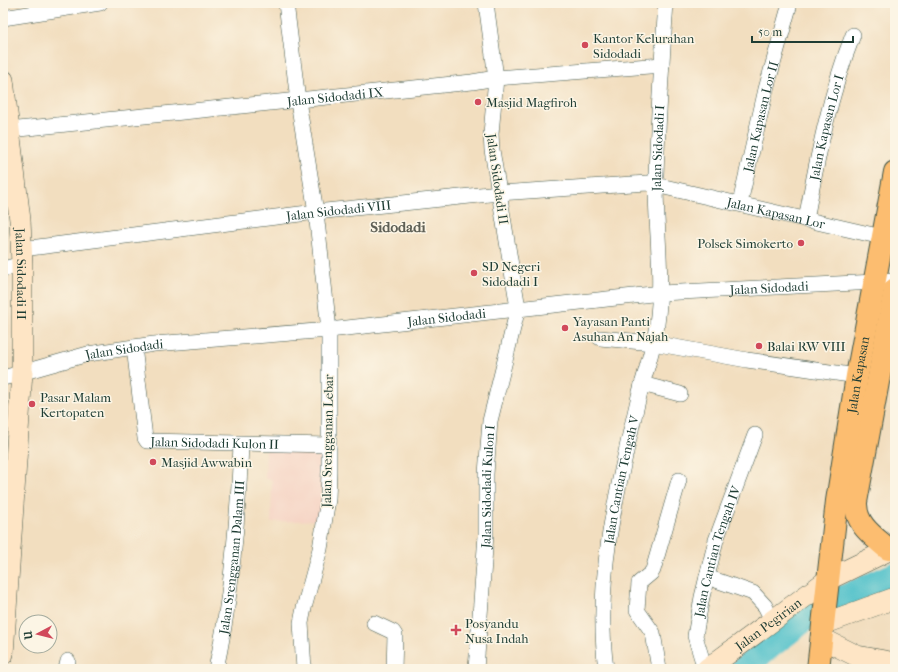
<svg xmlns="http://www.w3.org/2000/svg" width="898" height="672" font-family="'IM FELL French Canon',serif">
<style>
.built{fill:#f5d2c2}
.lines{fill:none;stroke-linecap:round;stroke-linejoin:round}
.river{stroke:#55c2cb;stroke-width:24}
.street-casing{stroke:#3f5549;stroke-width:16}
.secondary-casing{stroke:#3f5549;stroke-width:22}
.primary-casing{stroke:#3f5549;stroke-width:24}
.street{stroke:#fff;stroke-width:15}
.secondary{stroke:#fee5c5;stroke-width:21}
.primary{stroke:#fcbd6f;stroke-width:22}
.poi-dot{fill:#d1495b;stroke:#fcf5e5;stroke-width:1.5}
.labels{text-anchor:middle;stroke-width:3;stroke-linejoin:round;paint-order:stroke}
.poi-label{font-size:13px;fill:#1f3d34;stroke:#fcf5e5;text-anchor:start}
.street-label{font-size:13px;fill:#1f3d34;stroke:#fcf5e5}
.quarter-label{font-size:15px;font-weight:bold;fill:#5f6056;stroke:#fcf5e5}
</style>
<rect width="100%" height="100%" fill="#fcf5e5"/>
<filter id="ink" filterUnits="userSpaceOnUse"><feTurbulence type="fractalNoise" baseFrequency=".025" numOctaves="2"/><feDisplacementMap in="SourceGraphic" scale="8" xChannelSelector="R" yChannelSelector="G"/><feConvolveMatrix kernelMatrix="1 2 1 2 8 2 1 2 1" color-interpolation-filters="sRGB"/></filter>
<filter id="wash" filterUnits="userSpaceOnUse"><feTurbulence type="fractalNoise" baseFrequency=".012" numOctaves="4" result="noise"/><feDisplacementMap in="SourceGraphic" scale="16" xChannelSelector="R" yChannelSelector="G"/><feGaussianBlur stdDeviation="0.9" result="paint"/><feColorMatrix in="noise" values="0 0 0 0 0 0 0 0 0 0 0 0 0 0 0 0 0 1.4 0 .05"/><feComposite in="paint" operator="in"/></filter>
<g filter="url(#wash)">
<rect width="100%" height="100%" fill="#f2debf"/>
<polygon class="built" points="266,447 324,448 321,520 271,522 272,480 265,479"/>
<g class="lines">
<polyline class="river" points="742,669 823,606 895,574"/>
</g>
</g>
<g filter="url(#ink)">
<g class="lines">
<g class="street-casing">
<g id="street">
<polyline points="286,3 298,101 316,212 329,330 329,472 328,499 320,549 304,608 301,623 304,669"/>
<polyline points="3,18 100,3"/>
<path id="s1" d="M9,130L472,82L496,78L662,65"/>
<path id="s2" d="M740,203L766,89L789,7"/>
<path id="s3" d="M806,220C817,159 830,93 853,35"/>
<path id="s4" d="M22,249L316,212L499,193L647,183L895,240"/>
<polyline points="3,269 22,264"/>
<polyline points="600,338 653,343 747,360 857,376"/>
<path id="s5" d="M134,347L145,438L147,441L329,445"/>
<path id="s6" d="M3,378L88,354L154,344L329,330L661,293L895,281"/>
<polyline points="642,384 680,394"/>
<polyline points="707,577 753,593 765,606 772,620"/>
<polyline points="374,623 393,632 395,635 394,669"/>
<polyline points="66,669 68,661"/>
<path id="s7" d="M216,669C232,595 238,520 241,444"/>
<path id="s8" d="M476,669L486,535V474L490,421L518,308L492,150L491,134L496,78L486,3"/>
<path id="s9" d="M606,669C594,577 618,485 639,396C645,372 654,348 657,324C664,274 655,225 656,175C658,118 662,60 666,3"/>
<polyline points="659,669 653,633 637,610 639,583 651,573 653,570 679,480"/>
<path id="s10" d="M705,669L695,636L702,597L716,540L755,435"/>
</g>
</g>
<g class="secondary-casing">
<g id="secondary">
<path id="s11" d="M3,80L20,220L22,264V372L3,654"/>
<polyline points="823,624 895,598"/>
<polyline points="821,638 857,656 890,662"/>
<path id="s12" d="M707,669L829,579L895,547"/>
</g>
</g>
<g class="primary-casing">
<g id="primary">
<path d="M888,549C872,535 855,524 856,502L895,289"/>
<path id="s13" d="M818,669L837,501L857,376L895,172"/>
</g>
</g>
<use href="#street" class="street"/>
<use href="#secondary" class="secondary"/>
<use href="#primary" class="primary"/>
</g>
</g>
<g class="poi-dot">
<circle cx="585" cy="45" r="4"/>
<circle cx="478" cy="102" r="4"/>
<circle cx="801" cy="243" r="4"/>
<circle cx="474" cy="273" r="4"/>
<circle cx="565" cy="328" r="4"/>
<circle cx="759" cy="346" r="4"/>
<circle cx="32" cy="404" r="4"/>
<circle cx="153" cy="462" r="4"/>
<path d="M454 624h4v4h4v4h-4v4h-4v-4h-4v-4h4z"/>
</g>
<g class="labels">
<g class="poi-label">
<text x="593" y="43">Kantor Kelurahan<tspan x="593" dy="15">Sidodadi</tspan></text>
<text x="486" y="107">Masjid Magfiroh</text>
<text x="793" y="248" text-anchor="end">Polsek Simokerto</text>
<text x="482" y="271">SD Negeri<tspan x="482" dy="15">Sidodadi I</tspan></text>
<text x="573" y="326">Yayasan Panti<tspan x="573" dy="15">Asuhan An Najah</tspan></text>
<text x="767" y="351">Balai RW VIII</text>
<text x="40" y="402">Pasar Malam<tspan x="40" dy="15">Kertopaten</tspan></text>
<text x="161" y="467">Masjid Awwabin</text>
<text x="465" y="628">Posyandu<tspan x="465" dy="15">Nusa Indah</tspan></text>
</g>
<g class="street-label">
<text dy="5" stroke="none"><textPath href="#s1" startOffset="328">Jalan Sidodadi IX</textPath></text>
<text dy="5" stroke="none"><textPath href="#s2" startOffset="89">Jalan Kapasan Lor II</textPath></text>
<text dy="5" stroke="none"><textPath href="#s3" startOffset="95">Jalan Kapasan Lor I</textPath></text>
<text dy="5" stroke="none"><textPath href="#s9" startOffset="527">Jalan Sidodadi I</textPath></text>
<text transform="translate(498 179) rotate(82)" y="5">Jalan Sidodadi II</text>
<text dy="5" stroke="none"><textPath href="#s4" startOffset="319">Jalan Sidodadi VIII</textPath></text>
<text dy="5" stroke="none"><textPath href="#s4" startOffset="761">Jalan Kapasan Lor</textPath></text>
<text dy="5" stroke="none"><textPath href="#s11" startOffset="195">Jalan Sidodadi II</textPath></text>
<text dy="5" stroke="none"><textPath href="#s6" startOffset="773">Jalan Sidodadi</textPath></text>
<text dy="5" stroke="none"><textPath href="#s6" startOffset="449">Jalan Sidodadi</textPath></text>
<text dy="5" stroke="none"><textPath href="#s6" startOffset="125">Jalan Sidodadi</textPath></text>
<text dy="5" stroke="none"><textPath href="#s13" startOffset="297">Jalan Kapasan</textPath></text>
<text transform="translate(327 441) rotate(-89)" y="5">Jalan Srengganan Lebar</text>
<text dy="5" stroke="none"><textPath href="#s5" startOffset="163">Jalan Sidodadi Kulon II</textPath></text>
<text dy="5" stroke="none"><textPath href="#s9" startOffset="191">Jalan Cantian Tengah V</textPath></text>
<text dy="5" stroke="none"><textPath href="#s8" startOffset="183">Jalan Sidodadi Kulon I</textPath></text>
<text dy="5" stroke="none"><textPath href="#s10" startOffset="122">Jalan Cantian Tengah IV</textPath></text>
<text dy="5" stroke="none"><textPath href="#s7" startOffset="113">Jalan Srengganan Dalam III</textPath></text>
<text dy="5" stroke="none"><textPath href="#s12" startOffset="76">Jalan Pegirian</textPath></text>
</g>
<g class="quarter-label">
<text x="398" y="232">Sidodadi</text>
</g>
</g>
<rect width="898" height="672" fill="none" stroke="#fcf5e5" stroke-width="16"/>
<g transform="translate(38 634) rotate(263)"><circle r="19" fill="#fcf5e5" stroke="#a4ab9e"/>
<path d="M0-3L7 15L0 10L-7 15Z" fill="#d1495b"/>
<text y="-6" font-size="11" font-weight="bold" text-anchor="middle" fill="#1f3d34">U</text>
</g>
<path d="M752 36v6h101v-6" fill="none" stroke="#1f3d34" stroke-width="2"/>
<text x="758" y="36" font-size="12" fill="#1f3d34" stroke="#fcf5e5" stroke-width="3" paint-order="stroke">50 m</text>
</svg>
